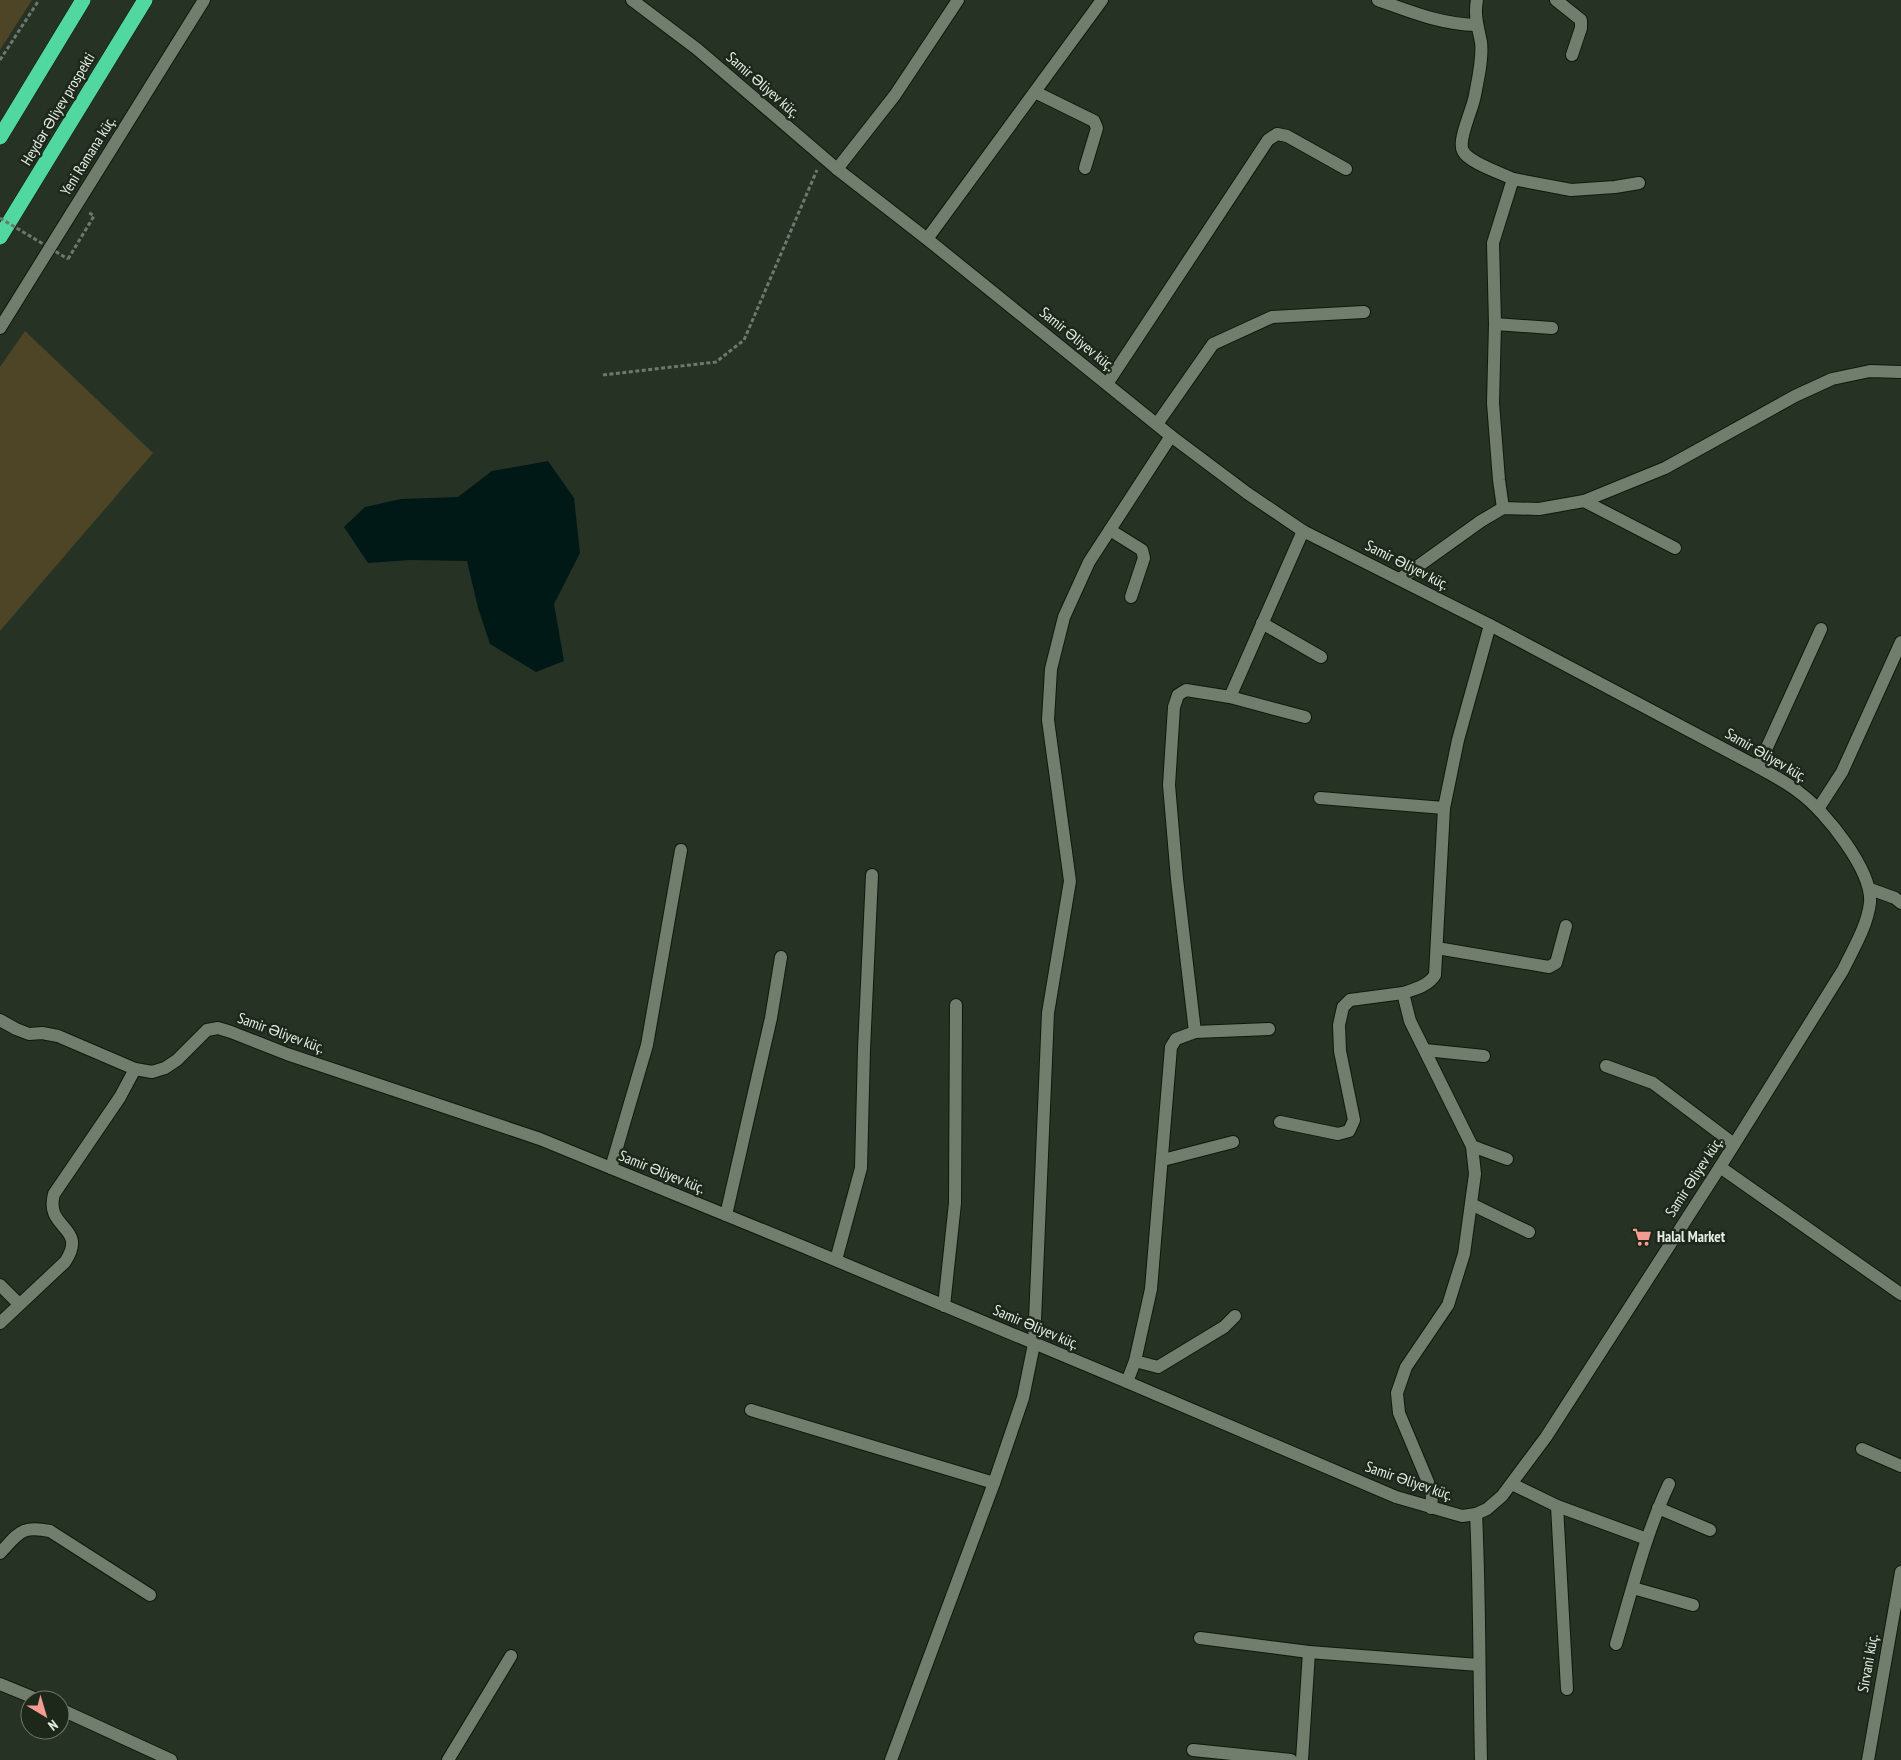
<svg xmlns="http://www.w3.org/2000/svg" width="1901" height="1760" font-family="'PT Sans Narrow',sans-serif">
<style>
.green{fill:#4e4526}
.water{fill:#001916}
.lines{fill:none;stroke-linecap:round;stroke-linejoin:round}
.minor-casing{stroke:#0f190d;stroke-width:14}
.highway-casing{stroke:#0f190d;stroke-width:16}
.path{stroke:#6e796d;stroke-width:3;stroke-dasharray:4 2.5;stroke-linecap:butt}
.minor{stroke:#717e6e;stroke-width:12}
.highway{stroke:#51d8a1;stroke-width:15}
.path-bridge{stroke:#6e796d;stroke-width:3;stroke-dasharray:4 2.5;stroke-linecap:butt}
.labels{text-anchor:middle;stroke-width:5;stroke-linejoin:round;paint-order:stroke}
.street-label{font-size:15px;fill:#e5ede4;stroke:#1d281a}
.poi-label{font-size:15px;font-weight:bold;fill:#e5ede4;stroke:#1d281a;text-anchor:start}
</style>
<rect width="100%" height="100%" fill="#263224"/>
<g class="green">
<polygon points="0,0 32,0 0,50"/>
<polygon points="25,331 153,453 0,631 0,367"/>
</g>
<polygon class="water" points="548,461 574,498 580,553 554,604 564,661 536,672 490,644 478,608 467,561 411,560 368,563 344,527 365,507 401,499 458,497 492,471"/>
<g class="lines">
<g class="minor-casing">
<g id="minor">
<path d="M1378,0C1412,12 1440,24 1476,25"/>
<path d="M1477,0C1474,15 1478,27 1481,42C1483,58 1478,79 1475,95C1473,109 1457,140 1463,151C1469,163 1501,173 1513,179L1493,243L1495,324L1493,403L1499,480L1503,508"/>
<polyline points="1556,0 1581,20 1581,28 1572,55"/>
<polyline points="1035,92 1094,121 1097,128 1085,168"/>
<polyline points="837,169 895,95 958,0"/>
<polyline points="1513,179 1571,190 1615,187 1639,183"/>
<polyline points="927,239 1102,0"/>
<polyline points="1495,324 1552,328"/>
<polyline points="0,328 204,0"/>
<polyline points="1107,384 1268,140 1277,134 1287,136 1346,169"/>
<polyline points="1157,424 1213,344 1272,317 1364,312"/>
<polyline points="1584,501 1675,548"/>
<polyline points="1110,530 1142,550 1144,558 1131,597"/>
<polyline points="1400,579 1481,521 1503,508 1539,509 1584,501 1665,468 1795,396 1832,379 1870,371 1901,372"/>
<polyline points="1262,623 1321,657"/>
<polyline points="1230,697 1305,717"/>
<polyline points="1758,767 1821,629"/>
<polyline points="1320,798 1444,808"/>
<polyline points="1818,809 1842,772 1901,642"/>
<polyline points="1870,889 1895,898 1901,903"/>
<polyline points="1437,948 1549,967 1556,963 1566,926"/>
<path d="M0,1020L16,1029L29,1034L42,1033L58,1036L135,1069L152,1072L165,1068L177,1060L207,1030L218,1028L231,1032L287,1054L540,1139L804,1247L1127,1382L1396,1497L1462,1516L1476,1514L1487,1509L1502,1496L1546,1437L1720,1167L1843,970C1853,949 1867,927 1870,903C1873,871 1825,811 1800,793C1788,783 1772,775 1758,767L1490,625L1303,531L1247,493L1171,436L927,239L837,169L697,49L632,0"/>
<polyline points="1195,1032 1269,1029"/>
<polyline points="1425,1050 1484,1056"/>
<polyline points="1606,1066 1653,1083 1734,1144"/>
<polyline points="1280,1122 1338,1134 1349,1131 1354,1120 1340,1051 1339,1025 1343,1007 1350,1000 1403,993"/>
<polyline points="1472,1146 1507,1159"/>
<polyline points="1163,1160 1233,1142"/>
<polyline points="1720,1167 1901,1294"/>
<polyline points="611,1168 647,1045 681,850"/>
<polyline points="1471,1204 1529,1232"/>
<polyline points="726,1215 771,1018 781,957"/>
<polyline points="836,1260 861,1168 864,1049 872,875"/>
<polyline points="0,1285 19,1304"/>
<polyline points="944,1306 955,1203 956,1005"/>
<path d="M0,1323L65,1262C89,1226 44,1230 54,1194L120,1097L135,1069"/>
<polyline points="1135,1361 1158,1367 1224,1327 1235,1316"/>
<polyline points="1127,1382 1135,1361 1151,1289 1171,1047 1176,1039 1195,1032 1177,879 1169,785 1174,707 1178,695 1186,690 1230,697 1303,531"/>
<polyline points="751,1410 994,1483"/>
<polyline points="1862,1449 1901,1466"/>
<polyline points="1512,1484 1557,1506 1647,1539"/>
<polyline points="1557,1506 1567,1689"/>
<path d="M1431,1508L1432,1496L1428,1482L1399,1413L1397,1393L1406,1367L1448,1305L1464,1254L1475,1174L1472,1146L1410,1021L1403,993C1415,989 1428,986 1435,975L1444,808L1458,740L1490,625"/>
<polyline points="1658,1508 1710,1530"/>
<path d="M1476,1514C1480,1596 1479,1678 1481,1760"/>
<path d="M0,1553C19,1533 21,1525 50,1531L150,1595"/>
<polyline points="1633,1588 1693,1605"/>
<polyline points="1200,1638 1309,1652 1479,1665"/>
<path d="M1616,1644C1632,1590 1645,1535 1669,1484"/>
<polyline points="0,1684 39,1700"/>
<polyline points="60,1709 171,1760"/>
<polyline points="1193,1750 1291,1760"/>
<polyline points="448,1760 511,1656"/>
<polyline points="891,1760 994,1483 1023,1398 1034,1344 1048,1013 1070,881 1048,720 1051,669 1064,617 1089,562 1171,436"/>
<polyline points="1302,1760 1309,1652"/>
<polyline points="1868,1760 1901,1572"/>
</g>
</g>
<g class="highway-casing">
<g id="highway">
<polyline points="0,137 83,0"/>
<polyline points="0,237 145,0"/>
</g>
</g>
<g class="path">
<polyline points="0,60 39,0"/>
<polyline points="68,259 94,216 88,212"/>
<polyline points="603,375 716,362 744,340 817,170"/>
</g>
<use href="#minor" class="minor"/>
<use href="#highway" class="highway"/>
<polyline class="path-bridge" points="0,218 68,259"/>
</g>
<defs>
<g id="supermarket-bare" transform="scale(1.5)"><path d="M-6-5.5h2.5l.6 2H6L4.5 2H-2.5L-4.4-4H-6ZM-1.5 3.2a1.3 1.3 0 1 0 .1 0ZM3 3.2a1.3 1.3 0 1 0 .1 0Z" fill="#f59c92" stroke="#1d281a" stroke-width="2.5" paint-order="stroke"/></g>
</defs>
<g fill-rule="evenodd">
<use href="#supermarket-bare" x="1642" y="1237"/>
</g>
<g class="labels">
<g class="street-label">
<text transform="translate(763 85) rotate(41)" y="5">Samir Əliyev küç.</text>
<text transform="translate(58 109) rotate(-59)" y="5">Heydər Əliyev prospekti</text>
<text transform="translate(88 156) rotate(-58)" y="5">Yeni Ramana küç.</text>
<text transform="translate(1077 339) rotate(39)" y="5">Samir Əliyev küç.</text>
<text transform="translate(1407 565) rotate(27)" y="5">Samir Əliyev küç.</text>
<text transform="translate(1766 755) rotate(30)" y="5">Samir Əliyev küç.</text>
<text transform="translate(281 1033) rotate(20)" y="5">Samir Əliyev küç.</text>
<text transform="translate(662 1172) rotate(22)" y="5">Samir Əliyev küç.</text>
<text transform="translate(1694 1177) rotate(-57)" y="5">Samir Əliyev küç.</text>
<text transform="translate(1036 1327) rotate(23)" y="5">Samir Əliyev küç.</text>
<text transform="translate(1409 1481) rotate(19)" y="5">Samir Əliyev küç.</text>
<text transform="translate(1868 1663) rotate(-80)" y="5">Sirvani küç.</text>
</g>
<g class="poi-label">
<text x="1657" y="1242">Halal Market</text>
</g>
</g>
<g transform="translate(45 1715) rotate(142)"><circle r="24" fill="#1d281a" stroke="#6d776b"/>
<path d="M0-4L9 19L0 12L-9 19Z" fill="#f59c92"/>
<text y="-8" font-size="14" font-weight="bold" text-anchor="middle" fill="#e5ede4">N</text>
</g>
</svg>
